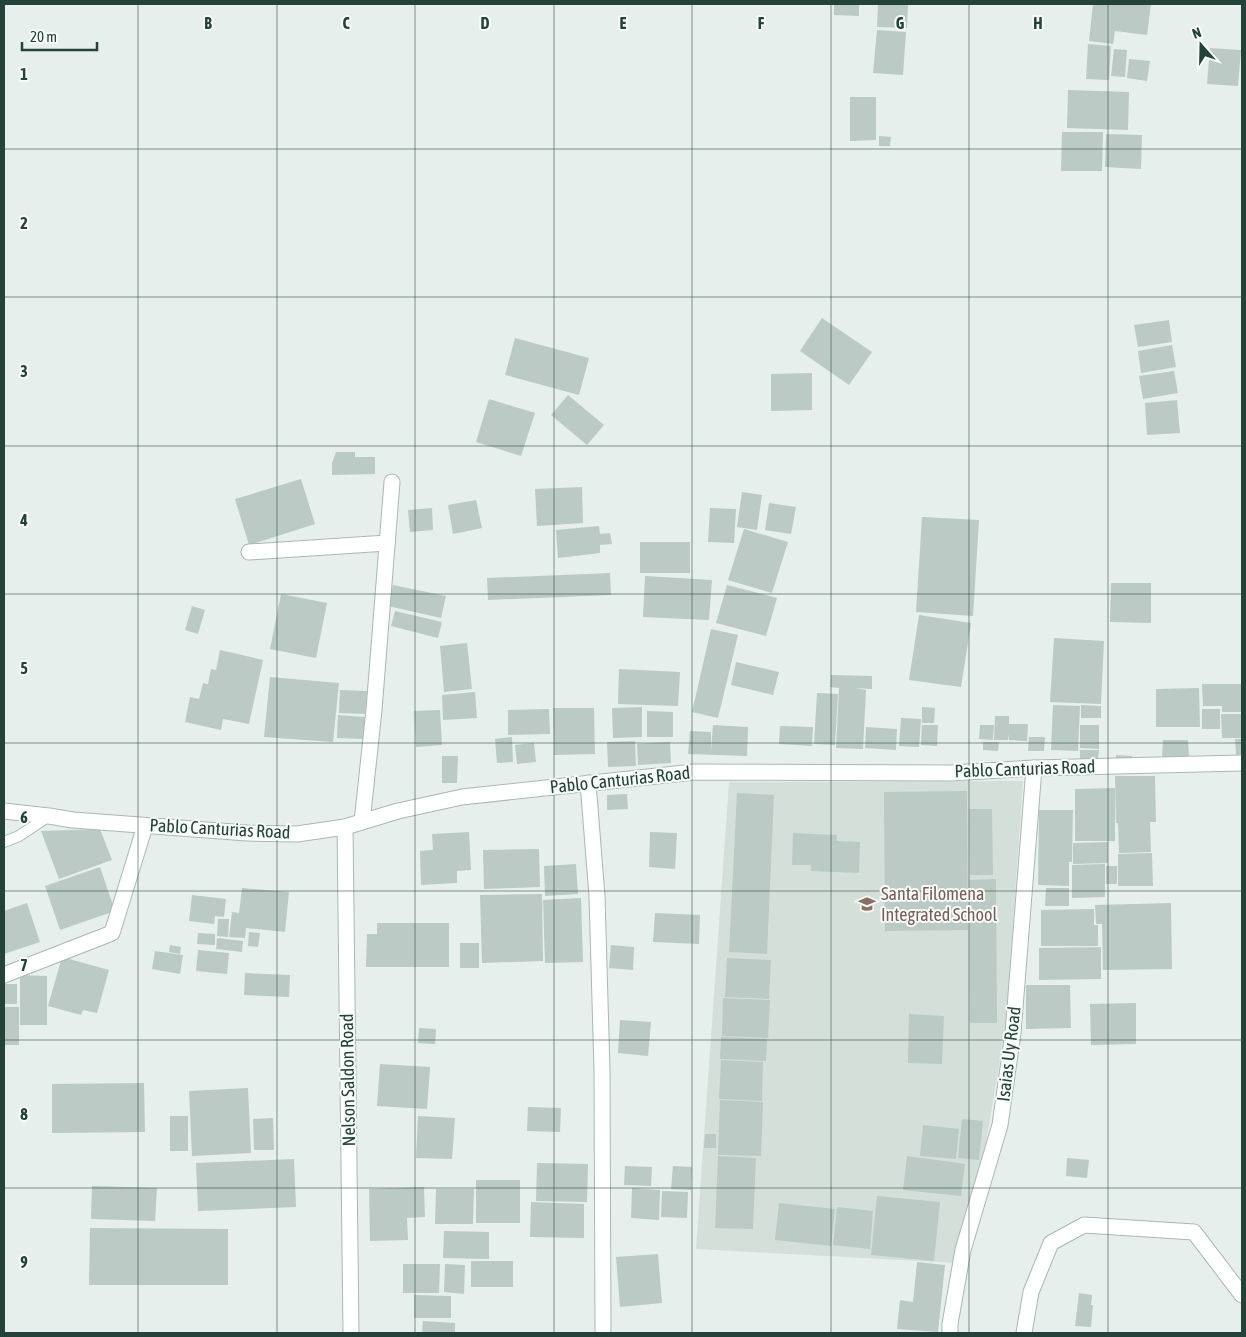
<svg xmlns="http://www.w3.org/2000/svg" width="1246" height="1337" font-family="'Asap Condensed',sans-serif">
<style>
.built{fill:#d4dfda}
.building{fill:#bbcac4}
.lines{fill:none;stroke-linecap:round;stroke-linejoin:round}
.lane-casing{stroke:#a8b8b2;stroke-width:12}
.street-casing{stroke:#a8b8b2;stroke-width:17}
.lane{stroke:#fff;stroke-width:10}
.street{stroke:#fff;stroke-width:15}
.grid{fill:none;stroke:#24423a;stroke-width:1;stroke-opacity:0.55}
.labels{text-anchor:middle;stroke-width:4;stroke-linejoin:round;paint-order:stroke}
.street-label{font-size:18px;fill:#24423a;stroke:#f7fbf9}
.education-label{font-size:18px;fill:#785e54;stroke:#f7fbf9;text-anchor:start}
.grid-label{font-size:16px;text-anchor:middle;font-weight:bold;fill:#24423a;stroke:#f7fbf9;stroke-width:4;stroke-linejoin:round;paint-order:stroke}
</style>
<rect width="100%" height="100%" fill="#e6efeb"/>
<polygon class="built" points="1023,781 1006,1025 984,1154 956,1263 696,1249 729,782"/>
<g class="building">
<polygon points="834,4 859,4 859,16 834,15"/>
<polygon points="878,4 908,4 907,28 877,27"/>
<polygon points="1093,4 1151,4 1147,35 1115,31 1113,44 1089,41"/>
<polygon points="877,30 906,32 903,75 873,73"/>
<polygon points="1088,44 1111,46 1109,80 1086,79"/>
<polygon points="1210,48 1241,50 1238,86 1207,84"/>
<polygon points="1114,49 1127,50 1125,77 1111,76"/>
<polygon points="1129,59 1150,61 1147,81 1127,78"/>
<polygon points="1068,90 1129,92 1128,130 1067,128"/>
<polygon points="850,97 876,97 876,140 850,141"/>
<polygon points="1062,132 1103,132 1102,171 1061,171"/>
<polygon points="1106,134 1142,135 1141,169 1105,167"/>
<polygon points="879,136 891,137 890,146 879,146"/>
<polygon points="822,318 872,352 849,385 800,351"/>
<polygon points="1169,320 1172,342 1138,347 1134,325"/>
<polygon points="515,338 589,358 579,395 505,375"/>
<polygon points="1172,345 1176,367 1141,373 1138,351"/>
<polygon points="1174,371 1178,393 1143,399 1139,376"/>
<polygon points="812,373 812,410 771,411 771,374"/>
<polygon points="568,395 604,425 587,445 551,415"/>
<polygon points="489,399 535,413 521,456 476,442"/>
<polygon points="1177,400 1180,433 1147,435 1145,403"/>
<polygon points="336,452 355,452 355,457 375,457 375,474 332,475 332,463"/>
<polygon points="301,479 315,524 249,545 235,499"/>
<polygon points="582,487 583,523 537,526 535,489"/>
<polygon points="742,492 762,495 757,530 737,527"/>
<polygon points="476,500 482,528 453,534 448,505"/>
<polygon points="769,503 796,507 791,534 765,530"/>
<polygon points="432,508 433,530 410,532 408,510"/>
<polygon points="710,508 736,509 734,543 708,542"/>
<polygon points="922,517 979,520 973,616 916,612"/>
<polygon points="599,526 600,534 610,533 612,544 600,545 600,553 558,558 556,530"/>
<polygon points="744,529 788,542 772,593 728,580"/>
<rect x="640" y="542" width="50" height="31"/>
<polygon points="610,573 611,595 488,600 487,578"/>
<polygon points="645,576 712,580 709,620 643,617"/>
<polygon points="1111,583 1151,583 1151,623 1110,622"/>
<polygon points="393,585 446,596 441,618 388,606"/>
<polygon points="727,585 777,598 766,636 716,623"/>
<polygon points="281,594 327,603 316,658 270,649"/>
<polygon points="192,606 205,610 198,634 185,630"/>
<polygon points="395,611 442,622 438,638 391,626"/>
<polygon points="919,615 971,623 961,687 909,680"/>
<polygon points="711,629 738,635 718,718 692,712"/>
<polygon points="1054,638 1104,641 1101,704 1050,702"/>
<polygon points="467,643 472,689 444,692 440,646"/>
<polygon points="220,650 263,660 249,724 223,719 221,730 185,722 190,697 199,699 203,683 208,684 211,669 216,670"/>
<polygon points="736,662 779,672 773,695 731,685"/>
<polygon points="619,669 680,672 678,706 618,704"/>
<polygon points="831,675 872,676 872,689 855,688 866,690 863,749 836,748 839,688 830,687"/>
<polygon points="270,677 339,683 333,742 264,737"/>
<polygon points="1202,684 1242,684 1242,712 1222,712 1222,706 1203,706"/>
<polygon points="1199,688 1200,727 1156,727 1156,689"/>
<polygon points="340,690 367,691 365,714 339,713"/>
<polygon points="475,692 477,718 443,720 442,695"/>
<polygon points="817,693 838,694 835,745 814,744"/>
<polygon points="1053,705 1080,706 1078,751 1051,750"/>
<polygon points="1081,705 1101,706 1101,718 1081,718"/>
<polygon points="642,707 642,737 613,738 612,708"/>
<polygon points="922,707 935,708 934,723 922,723"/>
<polygon points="553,708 594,708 595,754 554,755"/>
<polygon points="549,709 550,734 508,735 508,710"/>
<rect x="1202" y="709" width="18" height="20"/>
<polygon points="440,710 442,745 416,747 414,711"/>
<polygon points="647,711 673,712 673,737 647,737"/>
<polygon points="1221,714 1242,714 1242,738 1222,738"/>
<polygon points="338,715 365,717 363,739 337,738"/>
<polygon points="995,716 1009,716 1009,724 1028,724 1027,741 1009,740 1008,734 1008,740 994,740"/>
<polygon points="901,718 921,719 919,747 899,746"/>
<polygon points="713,725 748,727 747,756 688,754 690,731 711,732 711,751"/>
<polygon points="922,725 938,725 937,746 921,745"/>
<polygon points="980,725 994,725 993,740 979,739"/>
<polygon points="1080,725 1099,725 1099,749 1080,748"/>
<polygon points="780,726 813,727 812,746 779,744"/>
<polygon points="866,727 897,729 896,750 865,748"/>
<polygon points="512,737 513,762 497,763 495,739"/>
<polygon points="1029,737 1045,737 1044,751 1028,751"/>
<polygon points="1235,739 1242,739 1242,754 1236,755"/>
<polygon points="1163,740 1188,740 1189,756 1162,757"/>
<polygon points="635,741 636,766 608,767 607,742"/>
<polygon points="670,742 671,763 638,765 637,744"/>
<polygon points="983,742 999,742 998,751 983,750"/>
<polygon points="534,743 536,762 517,764 515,745"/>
<polygon points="1080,750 1099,750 1098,761 1080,760"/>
<polygon points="1116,755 1132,756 1132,763 1116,762"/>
<polygon points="442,756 458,756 457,783 442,783"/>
<polygon points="1115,776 1155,776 1156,822 1150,822 1151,852 1119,853 1118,823 1116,823"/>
<polygon points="1115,788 1115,841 1075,841 1075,789"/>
<polygon points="967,791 968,930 885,931 884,792"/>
<polygon points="737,793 774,795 767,954 729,952"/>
<polygon points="627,794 628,809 607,810 607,795"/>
<polygon points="969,809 992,809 993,875 970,875"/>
<polygon points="1039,810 1073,810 1072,862 1069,862 1069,886 1038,885"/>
<polygon points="100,829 112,860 59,879 41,831"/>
<polygon points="469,832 471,870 457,871 457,883 421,885 420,851 433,850 432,834"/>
<polygon points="650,832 677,833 675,869 649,867"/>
<polygon points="793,833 837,835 837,841 860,842 859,873 811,871 811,865 792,865"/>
<polygon points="1108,842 1108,863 1073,864 1073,843"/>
<polygon points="539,849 540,887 484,889 483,850"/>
<polygon points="1152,853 1153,886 1118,886 1118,854"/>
<polygon points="576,864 578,894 545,896 544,866"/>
<polygon points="1105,864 1105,897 1072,898 1072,865"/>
<rect x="1106" y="866" width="11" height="18"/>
<polygon points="100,867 115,911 60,930 45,886"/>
<polygon points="996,879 997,1023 970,1023 969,880"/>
<polygon points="242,888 289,892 285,932 246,928 245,938 229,937 232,912 239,913"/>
<polygon points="1046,888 1069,888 1069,906 1045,906"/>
<polygon points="542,894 543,961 482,963 480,895"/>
<polygon points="192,895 226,899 224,917 215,916 214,924 189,921"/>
<polygon points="581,898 583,962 545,963 543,900"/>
<polygon points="27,903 40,942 4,954 4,911"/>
<polygon points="1171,903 1172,969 1103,970 1102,924 1096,924 1095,905"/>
<polygon points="1094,909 1094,925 1098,925 1098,946 1041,946 1041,910"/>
<polygon points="655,913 700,915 699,944 653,942"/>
<polygon points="218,919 229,919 228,937 217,936"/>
<polygon points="377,923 449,923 449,967 366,967 367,934 377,934"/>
<polygon points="249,932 260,933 258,947 248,946"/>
<polygon points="198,933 215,934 215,945 197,944"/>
<polygon points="217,938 243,941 242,952 216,949"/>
<rect x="460" y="943" width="19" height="25"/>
<polygon points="170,945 181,947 180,954 169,952"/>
<polygon points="611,945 634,947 633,970 609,968"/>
<polygon points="1101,947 1101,979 1039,980 1039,948"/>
<polygon points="198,950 229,953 227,974 196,971"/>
<polygon points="155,951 183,955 180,974 152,969"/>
<polygon points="62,957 109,970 97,1013 83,1010 81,1015 48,1006"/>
<polygon points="727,958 771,960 769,999 725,997"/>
<polygon points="245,973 290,975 289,997 244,995"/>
<polygon points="20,975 47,976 47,1025 20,1025"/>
<rect x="4" y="984" width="13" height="20"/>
<polygon points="1026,985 1070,985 1071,1028 1026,1029"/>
<polygon points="723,998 770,1000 768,1038 722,1036"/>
<polygon points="1136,1003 1136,1044 1091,1045 1090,1004"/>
<rect x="4" y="1007" width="15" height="38"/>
<polygon points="909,1014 944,1016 942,1064 908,1063"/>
<polygon points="620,1020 651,1022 648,1056 618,1053"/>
<polygon points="419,1028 436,1029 435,1044 418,1043"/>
<polygon points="721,1037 767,1039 766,1061 720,1059"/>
<polygon points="721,1060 763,1062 762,1101 719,1099"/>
<polygon points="380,1064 430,1067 427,1109 377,1106"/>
<polygon points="144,1083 145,1132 52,1133 52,1084"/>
<polygon points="248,1088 251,1153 192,1156 189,1091"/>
<polygon points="720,1100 763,1102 761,1156 718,1155"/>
<polygon points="528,1107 561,1108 560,1132 527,1131"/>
<rect x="170" y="1116" width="18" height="35"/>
<polygon points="418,1116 455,1118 452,1159 416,1158"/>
<polygon points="273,1118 274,1150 254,1150 253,1119"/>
<polygon points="962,1119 983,1121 979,1160 958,1158"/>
<polygon points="923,1125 959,1129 956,1159 920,1156"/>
<polygon points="705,1134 716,1134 716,1148 704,1148"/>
<polygon points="718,1156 756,1158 753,1229 715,1228"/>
<polygon points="907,1156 965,1164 961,1196 903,1190"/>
<polygon points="1067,1158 1089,1160 1087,1178 1066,1176"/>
<polygon points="294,1159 296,1207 198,1211 196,1163"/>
<polygon points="537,1163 588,1164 587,1202 536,1201"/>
<polygon points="625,1166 652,1167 651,1186 624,1185"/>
<polygon points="673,1166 692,1167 691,1190 671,1189"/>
<rect x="476" y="1180" width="44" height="43"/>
<polygon points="92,1186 157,1188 155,1221 91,1219"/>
<polygon points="424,1187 425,1217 407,1218 408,1240 370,1241 369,1189"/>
<polygon points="632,1188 660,1190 659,1220 631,1218"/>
<polygon points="436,1189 474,1189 473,1224 435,1224"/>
<polygon points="662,1191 688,1192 687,1218 661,1217"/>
<polygon points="877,1196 940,1202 934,1261 871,1255"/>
<polygon points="531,1202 584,1204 584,1238 530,1237"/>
<polygon points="779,1203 835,1209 831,1246 775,1240"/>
<polygon points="837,1207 873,1211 870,1249 833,1245"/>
<polygon points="90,1228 228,1229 228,1285 89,1285"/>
<polygon points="444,1231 489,1232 489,1259 443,1258"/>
<polygon points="658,1254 662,1303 620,1307 616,1257"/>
<rect x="471" y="1261" width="42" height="26"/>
<polygon points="917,1262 945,1265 938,1332 897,1329 900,1300 913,1302"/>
<polygon points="403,1264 440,1264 439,1293 403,1293"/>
<polygon points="445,1264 465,1265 464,1294 444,1292"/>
<polygon points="1079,1293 1092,1295 1091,1305 1093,1305 1091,1327 1075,1326"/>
<polygon points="414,1295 451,1296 451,1318 414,1318"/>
<polygon points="423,1321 455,1323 455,1333 422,1333"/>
</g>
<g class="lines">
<g class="lane-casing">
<polyline id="lane" points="4,842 19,836 49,816"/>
</g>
<g class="street-casing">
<g id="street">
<polyline points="249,552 387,543"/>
<polyline points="588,783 597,896 602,1070 603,1330"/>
<polyline points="4,811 49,816 73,820 247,833 297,834 345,827 398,811 462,797 694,772 951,773 1034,768 1242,763"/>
<polyline points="362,822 374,710 392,482"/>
<polyline points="345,827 351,1333"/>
<polyline points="4,975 112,933 145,826"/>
<polyline points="950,1333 950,1324 963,1250 1000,1125 1013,1033 1034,768"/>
<polyline points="1024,1333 1031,1292 1051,1243 1084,1225 1194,1232 1242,1295"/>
</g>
</g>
<use href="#lane" class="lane"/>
<use href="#street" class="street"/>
</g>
<path class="grid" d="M138,4V1333M277,4V1333M415,4V1333M554,4V1333M692,4V1333M831,4V1333M969,4V1333M1108,4V1333M4,149H1242M4,297H1242M4,446H1242M4,594H1242M4,743H1242M4,891H1242M4,1040H1242M4,1188H1242"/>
<defs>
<g id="school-bare" transform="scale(1.35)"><path d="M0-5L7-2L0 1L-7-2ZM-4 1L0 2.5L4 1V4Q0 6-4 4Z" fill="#8d6e63" stroke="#f7fbf9" stroke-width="2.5" paint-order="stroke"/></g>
</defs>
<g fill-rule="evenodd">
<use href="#school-bare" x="867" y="904"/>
</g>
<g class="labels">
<g class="street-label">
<text transform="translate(1025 769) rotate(-2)" y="6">Pablo Canturias Road</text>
<text transform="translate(620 780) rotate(-6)" y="6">Pablo Canturias Road</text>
<text transform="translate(220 829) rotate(3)" y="6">Pablo Canturias Road</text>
<text transform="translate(1009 1054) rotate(-83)" y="6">Isaias Uy Road</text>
<text transform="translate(348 1080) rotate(-91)" y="6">Nelson Saldon Road</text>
</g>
<g class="education-label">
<text x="881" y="900">Santa Filomena<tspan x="881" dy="21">Integrated School</tspan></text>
</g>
</g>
<g class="grid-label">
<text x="208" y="29">B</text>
<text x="346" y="29">C</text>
<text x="485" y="29">D</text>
<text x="623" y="29">E</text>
<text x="761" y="29">F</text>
<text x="900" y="29">G</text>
<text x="1038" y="29">H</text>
<text x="24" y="80">1</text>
<text x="24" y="229">2</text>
<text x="24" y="377">3</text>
<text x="24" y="526">4</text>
<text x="24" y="674">5</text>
<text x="24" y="823">6</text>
<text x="24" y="971">7</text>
<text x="24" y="1120">8</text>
<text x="24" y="1268">9</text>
</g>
<rect width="1246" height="1337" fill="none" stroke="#24423a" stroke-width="10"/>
<g transform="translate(1201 45) rotate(340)" stroke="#f7fbf9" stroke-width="4" paint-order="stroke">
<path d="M0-4L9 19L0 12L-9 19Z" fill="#24423a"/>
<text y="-8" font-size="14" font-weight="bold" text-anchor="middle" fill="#24423a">N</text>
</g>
<path d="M22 42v8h75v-8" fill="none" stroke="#24423a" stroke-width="2.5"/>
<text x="30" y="42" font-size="15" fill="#24423a" stroke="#f7fbf9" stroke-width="4" paint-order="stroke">20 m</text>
</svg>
